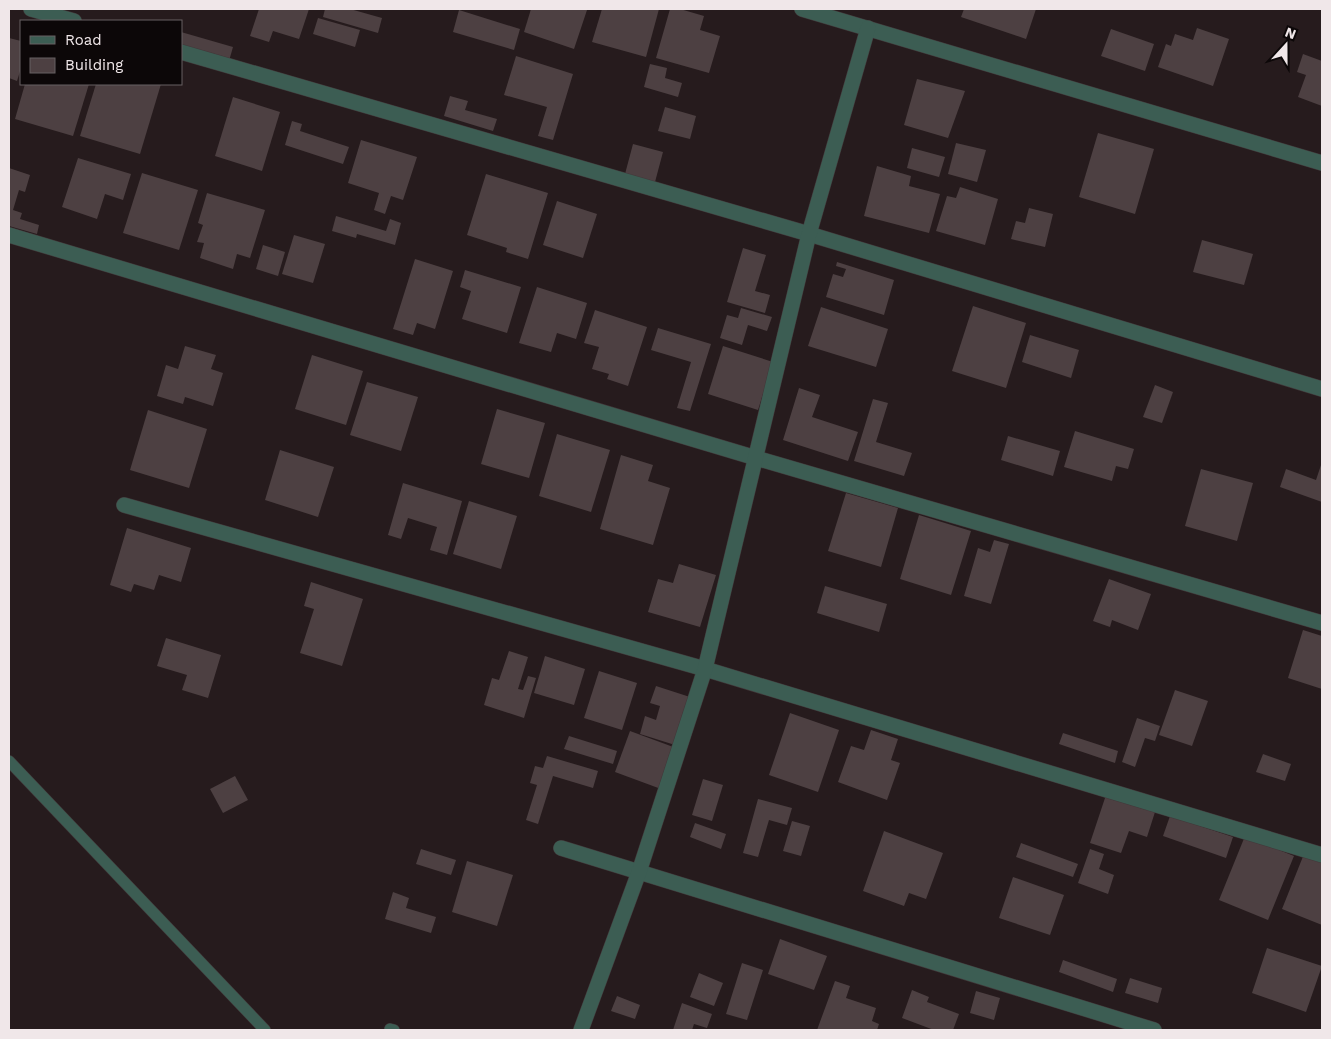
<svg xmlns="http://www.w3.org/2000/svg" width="1331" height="1039" font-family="'Work Sans',sans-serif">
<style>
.building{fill:#4d4042}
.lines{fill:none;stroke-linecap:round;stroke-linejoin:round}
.lane-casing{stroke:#42383a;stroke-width:12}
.street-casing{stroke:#42383a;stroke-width:16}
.lane{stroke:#3c5d53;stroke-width:11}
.street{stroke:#3c5d53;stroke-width:15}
</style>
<rect width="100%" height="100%" fill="#261b1d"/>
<g class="building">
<polygon points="259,9 309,9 299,39 273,31 269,42 250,36"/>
<polygon points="325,9 350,9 382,18 378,33 323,17"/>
<polygon points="531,9 587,10 574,49 524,32"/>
<polygon points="602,9 659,9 646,57 592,42"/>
<polygon points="670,9 680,9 704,16 700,30 720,36 709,73 656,58"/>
<polygon points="964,9 1036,9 1026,39 961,17"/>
<polygon points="459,10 520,29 514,50 453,32"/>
<polygon points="318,18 360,30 355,47 313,34"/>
<polygon points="1197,28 1229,39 1213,86 1158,67 1166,44 1171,46 1175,34 1193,40"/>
<polygon points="1111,29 1154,44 1145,71 1101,56"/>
<polygon points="181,32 233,47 229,61 181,46"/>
<polygon points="9,38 21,41 21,68 17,81 9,78"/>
<polygon points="1303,54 1322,61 1322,106 1298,97 1306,75 1297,72"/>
<polygon points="516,56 573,74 553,140 538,136 547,107 504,95"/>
<polygon points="650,64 667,68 665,78 682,83 678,97 644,87"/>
<polygon points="917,79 965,91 948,138 904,125"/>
<polygon points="25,84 89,84 73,136 15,119"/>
<polygon points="96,84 161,84 140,154 80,136"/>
<polygon points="450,96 468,101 465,110 497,119 493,131 444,116"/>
<polygon points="233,97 280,112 262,171 215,156"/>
<polygon points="665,107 696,116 690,139 658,131"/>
<polygon points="292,121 302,124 300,131 349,147 343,164 285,145"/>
<polygon points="1098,133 1154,149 1135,214 1079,197"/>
<polygon points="361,140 417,157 403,200 391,196 385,214 374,210 379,193 348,183"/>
<polygon points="956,143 986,150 977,182 948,174"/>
<polygon points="633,144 663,152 655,182 625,174"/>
<polygon points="912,148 945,157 939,177 907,168"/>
<polygon points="78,158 131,174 123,200 105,194 97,219 62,207"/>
<polygon points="877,166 911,176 909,186 940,194 929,233 864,216"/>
<polygon points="9,168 30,175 25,192 19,190 13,210 22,213 20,219 39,225 37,234 9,226"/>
<polygon points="142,173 198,190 179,250 123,233"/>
<polygon points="486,174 548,193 528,259 506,252 507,248 467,235"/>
<polygon points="960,187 998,199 985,245 936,231 947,196 956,198"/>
<polygon points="207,193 265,210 250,258 237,254 233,269 200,258 204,243 197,242 203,225 198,223"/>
<polygon points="557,201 597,214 583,258 543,245"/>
<polygon points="1029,208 1053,214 1045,247 1011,239 1016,221 1025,223"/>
<polygon points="336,216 386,231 390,219 401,223 395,245 357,234 356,238 332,231"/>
<polygon points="294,235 325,244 313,283 282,274"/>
<polygon points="1202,240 1253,254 1244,285 1193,272"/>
<polygon points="263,245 285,252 278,276 256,269"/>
<polygon points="743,248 766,255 755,291 770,295 765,313 727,302"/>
<polygon points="415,259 453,271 435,329 417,323 413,335 393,329"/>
<polygon points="837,262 894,280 884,315 826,297 833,274 843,277 846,269 836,266"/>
<polygon points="465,270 521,287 507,333 462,319 471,291 460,287"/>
<polygon points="537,287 587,303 576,339 557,333 551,352 519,343"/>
<polygon points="973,306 1026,323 1006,388 952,371"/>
<polygon points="821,307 888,329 876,367 808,346"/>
<polygon points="741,308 772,317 767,331 748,325 742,345 720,338 727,315 738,318"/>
<polygon points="595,310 647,327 628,386 607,379 609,374 592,369 599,347 584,343"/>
<polygon points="658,328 711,344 690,411 677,408 691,362 651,350"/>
<polygon points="1030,335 1079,350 1071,378 1022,362"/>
<polygon points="185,346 216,355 211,369 223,373 213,406 185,397 183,404 157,396 166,365 178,369"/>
<polygon points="723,346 773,362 758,410 708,394"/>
<polygon points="312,355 363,371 346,425 295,409"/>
<polygon points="367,382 418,397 401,451 350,435"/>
<polygon points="1155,385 1173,392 1162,423 1143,417"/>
<polygon points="799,388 820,395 812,417 858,432 848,461 783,440"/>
<polygon points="873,399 888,403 876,442 912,453 904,476 854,461"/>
<polygon points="497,409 545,423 529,478 481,464"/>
<polygon points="148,410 207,429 189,488 130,470"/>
<polygon points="1075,431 1134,449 1128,469 1116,466 1112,481 1064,467"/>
<polygon points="557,434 610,450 591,512 539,496"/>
<polygon points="1008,436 1060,451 1053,476 1001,460"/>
<polygon points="280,450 334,467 318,517 265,500"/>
<polygon points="621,455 653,465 648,481 670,488 653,545 600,529"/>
<polygon points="1322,462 1322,502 1280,487 1286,469 1316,480"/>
<polygon points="1201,469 1253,483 1237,541 1185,526"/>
<polygon points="403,483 462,501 447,555 430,550 437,527 408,518 401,539 388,535"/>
<polygon points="846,493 898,508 881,567 828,551"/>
<polygon points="469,501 517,516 501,569 453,554"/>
<polygon points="919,515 971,531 951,595 900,579"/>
<polygon points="127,528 191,548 181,582 159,575 154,590 134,584 131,592 110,585"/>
<polygon points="994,540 1009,544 991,604 964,596 978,548 990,552"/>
<polygon points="679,564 716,575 700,627 648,612 658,579 673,583"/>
<polygon points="1109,579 1151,594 1138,630 1112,620 1110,627 1093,621"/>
<polygon points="311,582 363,599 342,666 300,653 314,609 304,606"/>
<polygon points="825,586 887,604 879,632 817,613"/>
<polygon points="1303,630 1322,636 1322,689 1288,678"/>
<polygon points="166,638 221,655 208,698 182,690 187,675 157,666"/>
<polygon points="509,651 528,657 518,689 523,690 528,676 536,678 524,718 484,705 492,678 499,680"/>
<polygon points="545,656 585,669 574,705 534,693"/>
<polygon points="599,671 637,683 622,730 584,718"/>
<polygon points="656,686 690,697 675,745 640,734 645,716 656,720 660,706 650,703"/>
<polygon points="1175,690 1208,701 1192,746 1159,735"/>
<polygon points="790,713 839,730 818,792 769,775"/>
<polygon points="1137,718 1160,726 1155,741 1145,738 1135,767 1122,762"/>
<polygon points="871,730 898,739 891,760 900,763 887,800 838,782 851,746 864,750"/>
<polygon points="630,731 676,748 661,789 615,772"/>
<polygon points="1063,733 1118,751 1115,763 1059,744"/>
<polygon points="569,736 617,751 613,764 564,749"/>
<polygon points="1263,754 1291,764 1285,781 1256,772"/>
<polygon points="547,756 598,771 593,788 553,776 538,824 526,820 537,785 530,783 535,766 543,768"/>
<polygon points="235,776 248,800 223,813 210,789"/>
<polygon points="703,779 723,785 712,821 692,815"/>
<polygon points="1106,795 1155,812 1147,837 1129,831 1121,853 1090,843"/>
<polygon points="758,799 792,808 787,825 769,820 758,857 743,853"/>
<polygon points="1170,816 1233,837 1226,858 1163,836"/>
<polygon points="792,821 810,826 801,856 783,851"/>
<polygon points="695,823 726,834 721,849 690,837"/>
<polygon points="884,831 943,853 926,899 909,893 904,906 863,891"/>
<polygon points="1245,836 1294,856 1268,920 1219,900"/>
<polygon points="1021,843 1078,864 1073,877 1016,857"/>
<polygon points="421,849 456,860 451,875 416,864"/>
<polygon points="1090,849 1104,854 1099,869 1114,875 1108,894 1078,883"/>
<polygon points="1304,854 1322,862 1322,925 1282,909"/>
<polygon points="467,861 513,875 497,926 452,912"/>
<polygon points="1013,877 1064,895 1050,935 999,918"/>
<polygon points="393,892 409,898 406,908 436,917 431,933 385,919"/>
<polygon points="780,939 827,956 814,990 768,974"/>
<polygon points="1267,948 1322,966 1306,1012 1252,993"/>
<polygon points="1063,960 1117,979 1113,992 1059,972"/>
<polygon points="742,963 763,970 747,1020 726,1014"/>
<polygon points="699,973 723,983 714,1006 690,997"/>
<polygon points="1130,978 1162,988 1158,1003 1125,993"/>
<polygon points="835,981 850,986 846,998 876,1008 872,1021 879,1024 877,1030 817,1030"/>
<polygon points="912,990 929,997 927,1002 959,1014 953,1030 934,1030 902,1018"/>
<polygon points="976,991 1000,998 994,1020 970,1013"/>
<polygon points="617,996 640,1005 635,1019 611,1011"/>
<polygon points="682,1003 712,1014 707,1028 694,1024 692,1030 673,1030"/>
</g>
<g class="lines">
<g class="lane-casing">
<g id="lane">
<polyline points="9,761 265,1030"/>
<polyline points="390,1029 394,1030"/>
</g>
</g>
<g class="street-casing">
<g id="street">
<polyline points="31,9 74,21"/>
<polyline points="802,9 1322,163"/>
<polyline points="181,52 809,234 1322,389"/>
<polyline points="9,235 756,458 1322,623"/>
<polyline points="124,505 705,669 1322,855"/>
<polyline points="561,848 1154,1030"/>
<polyline points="581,1030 639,872 705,669 809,234 868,28"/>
</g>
</g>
<use href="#lane" class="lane"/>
<use href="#street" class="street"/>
</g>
<rect width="1331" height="1039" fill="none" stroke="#f0e7e9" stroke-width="20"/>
<rect x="20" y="20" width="162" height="65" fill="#0c0708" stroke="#676162"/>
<rect x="30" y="36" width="25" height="8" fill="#3c5d53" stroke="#676162"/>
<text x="65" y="45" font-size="15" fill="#f0e7e9">Road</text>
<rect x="30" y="58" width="25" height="15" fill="#4d4042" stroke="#676162"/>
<text x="65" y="70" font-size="15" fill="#f0e7e9">Building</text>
<g transform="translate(1286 45) rotate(21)" stroke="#0c0708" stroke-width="4" paint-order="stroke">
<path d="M0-4L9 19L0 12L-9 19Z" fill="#f0e7e9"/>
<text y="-8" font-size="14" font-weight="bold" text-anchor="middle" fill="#f0e7e9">N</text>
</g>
</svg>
